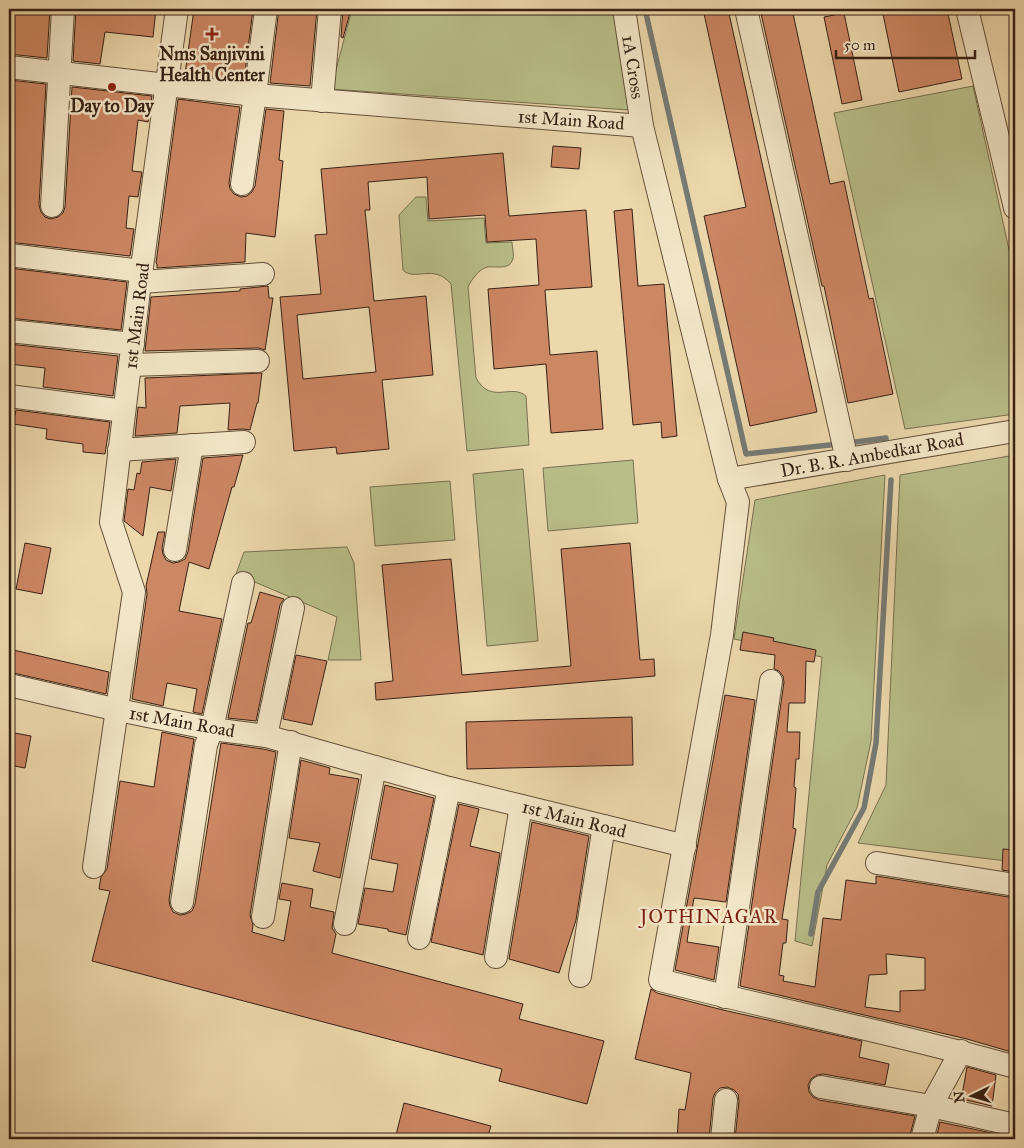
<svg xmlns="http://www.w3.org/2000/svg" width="1024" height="1148" font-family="'IM FELL Great Primer',serif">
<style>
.green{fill:#b8be88;stroke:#78704e}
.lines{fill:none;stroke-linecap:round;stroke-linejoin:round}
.stream{stroke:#757b75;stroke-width:5.5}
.building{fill:#cc8763;stroke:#372114;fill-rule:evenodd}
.minor-casing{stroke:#644f3a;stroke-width:24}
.minor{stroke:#f3e6c8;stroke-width:22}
.poi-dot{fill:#8f2418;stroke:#f3e6c8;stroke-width:2}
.labels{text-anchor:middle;stroke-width:5;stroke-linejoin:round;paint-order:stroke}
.poi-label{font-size:18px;font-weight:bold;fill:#372114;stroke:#f3e6c8}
.street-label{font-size:18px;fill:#372114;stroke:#f3e6c8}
.neighbourhood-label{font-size:19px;letter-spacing:1px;fill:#7a1f14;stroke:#f3e6c8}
</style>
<rect width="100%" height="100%" fill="#ecd8ab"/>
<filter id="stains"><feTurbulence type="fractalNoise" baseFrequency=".004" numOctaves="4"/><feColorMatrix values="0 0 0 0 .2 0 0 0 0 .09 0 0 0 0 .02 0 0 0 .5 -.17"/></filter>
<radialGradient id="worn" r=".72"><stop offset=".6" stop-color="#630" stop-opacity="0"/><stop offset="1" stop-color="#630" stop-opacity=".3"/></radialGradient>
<g class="green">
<polygon points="352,9 559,9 582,11 614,9 629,110 331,89"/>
<polygon points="973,86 1015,277 1015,414 905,429 834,113"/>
<path d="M416,197H426L428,221L484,218L486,243L512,242C512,247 515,256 512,261C509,270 494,266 487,267C478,270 472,279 468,287L476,378C491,405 511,383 526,396L529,445L467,451L451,284C434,263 414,282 403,270L399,215Z"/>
<polygon points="1015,455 1015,862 858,843 886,785 900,475"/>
<polygon points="633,460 638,523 548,531 543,468"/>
<polygon points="523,469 538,641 487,646 473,474"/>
<polygon points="885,475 871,741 857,808 827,865 812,946 795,941 822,657 734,639 755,500"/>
<polygon points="450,481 455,540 375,546 370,487"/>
<polygon points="347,547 354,563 361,660 328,660 337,617 236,574 244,552"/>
</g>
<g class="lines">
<g class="stream">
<polyline points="645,9 746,454 839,444"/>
<polyline points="848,443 886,438 886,449"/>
<polyline points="811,934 818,892 864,808 876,743 891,480"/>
</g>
</g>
<g class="building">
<polygon points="9,9 50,9 47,58 9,54"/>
<polygon points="76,9 156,9 153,37 105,32 100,64 73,61"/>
<polygon points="194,9 253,9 244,80 185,74"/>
<polygon points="279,9 317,9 310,86 270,83"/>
<polygon points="343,9 351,9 343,38 341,37"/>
<polygon points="703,9 728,9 817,412 750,426 704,216 746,207"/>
<polygon points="760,9 792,9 830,184 844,181 869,299 873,298 893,394 848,403 824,286 822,286"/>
<polygon points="882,9 947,9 962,79 899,92"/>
<polygon points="844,13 862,100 842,104 824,17"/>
<polygon points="9,80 46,84 39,205 41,212 45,217 51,219 58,217 63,213 65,207 72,87 152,96 148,122 138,120 132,171 142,172 138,197 129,196 126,228 134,229 130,256 9,242"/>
<polygon points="178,99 240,107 229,183 230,189 234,194 241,197 247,196 252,192 255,186 266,109 284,111 279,160 283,161 275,237 246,233 245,262 157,268 157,264 156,263"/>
<polygon points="553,146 581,148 579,169 551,167"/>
<path d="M503,153L509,216L586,210L592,287L545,290L550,355L597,351L603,429L551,433L546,364L494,369L488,289L539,285L536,239L487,242L485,215L429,219L427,177L368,182L370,210H365L374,301L426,296L433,375L382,380L389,449L337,454L336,447L294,451L280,297L321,294L315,235L327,234L321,169ZM369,307L376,372L303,379L297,315Z"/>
<polygon points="632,209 638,286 664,284 677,436 662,438 661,422 633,425 614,211"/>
<polygon points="9,268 127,282 121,330 9,318"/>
<polygon points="268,286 269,298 273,298 265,350 258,348 145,351 151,297 240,291 240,289"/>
<polygon points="9,344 118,356 113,396 43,387 45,368 9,364"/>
<polygon points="262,373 258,403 257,403 250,430 243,429 228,430 230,403 180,406 177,433 135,436 138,407 146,408 145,378"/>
<polygon points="16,410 110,422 105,454 83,452 83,444 46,439 47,429 13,424"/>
<polygon points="243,455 234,487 232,487 209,569 189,562 179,611 222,619 202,714 193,712 197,689 167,683 163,706 132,699 147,594 146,586 158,532 165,532 162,548 163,554 166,560 173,563 179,562 185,559 188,552 203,458"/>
<polygon points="176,459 171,491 150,487 143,536 124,521 128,489 134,490 137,473 140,474 142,462"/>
<polygon points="25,543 51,548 42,594 16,589"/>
<polygon points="630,543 640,660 654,659 655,676 376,700 375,683 393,681 382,565 451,559 462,675 571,666 561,549"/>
<polygon points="260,592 284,599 280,605 256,721 228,718 248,623 251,623"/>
<path d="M743,632L774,638L773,641L816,650L814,662L806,661L805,703H789L787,732H800L799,759H796L794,787L796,788L793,828L796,829L782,919L788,920L786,943H783L779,975L784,976L783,981L815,987L823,918L841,920L846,880L876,884V876L1015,898V1053L967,1039L740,986L784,682L783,676L779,671L774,669L775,655L740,650ZM886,954L925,958V990L900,991V1012L865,1007L869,975L887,974Z"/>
<polygon points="9,649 109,672 106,694 9,672"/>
<polygon points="296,655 327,661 312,725 283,719"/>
<polygon points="725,695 755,700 726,902 694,898 688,935 687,942 719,947 714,980 675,970"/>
<polygon points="632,717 633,765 467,769 466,722"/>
<polygon points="9,732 31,736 25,768 9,765"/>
<polygon points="162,732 194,739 169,900 170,906 173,912 180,915 186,914 192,911 195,904 221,743 263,749 276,752 250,915 253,925 252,932 284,941 291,901 279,899 282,883 313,889 310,907 334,912 332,928 336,934 332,953 523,1004 519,1019 604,1041 587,1104 499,1081 502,1069 92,961 110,891 99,889 101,877 107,869 120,781 154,787"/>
<polygon points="301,760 330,768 329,774 359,779 340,878 313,871 320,843 289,838"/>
<polygon points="385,785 434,798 406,935 388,931 388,929 358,924 365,888 393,892 398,864 371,859"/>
<polygon points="459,804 479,809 470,846 500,853 483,955 431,942"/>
<polygon points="532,822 589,836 576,920 559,973 509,959"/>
<polygon points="1003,849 1015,850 1015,872 1002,870"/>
<polygon points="651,989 657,993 723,1010 862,1041 859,1057 889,1064 885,1085 823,1074 817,1075 811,1079 808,1085 809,1092 813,1097 819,1100 915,1116 909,1139 735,1139 739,1101 738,1094 734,1090 727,1087 720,1088 715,1093 713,1098 709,1139 677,1139 679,1109 685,1110 691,1073 635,1059"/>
<polygon points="967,1067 996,1075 992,1106 957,1098 958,1094 962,1095"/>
<polygon points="404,1103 491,1126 487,1139 395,1139"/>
<polygon points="940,1122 1015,1138 1015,1139 936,1139"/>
</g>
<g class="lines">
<g class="minor-casing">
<g id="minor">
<path d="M624,9L642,126L729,479L738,502L722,635L660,980C778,1011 898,1033 1015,1067"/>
<polyline points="746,9 847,460"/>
<polyline points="967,9 1015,208"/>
<polyline points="9,67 255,95 642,126"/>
<polyline points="322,101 330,9"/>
<polyline points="242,184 255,95 266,9"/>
<polyline points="52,206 63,9"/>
<polyline points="9,255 142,271"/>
<polyline points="140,282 263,274"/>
<polyline points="9,331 133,344"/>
<polyline points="130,365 258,361"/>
<polyline points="9,396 124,411"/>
<polyline points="119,450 244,442"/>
<polyline points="729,479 1015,431"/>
<polyline points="175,550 192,445"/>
<polyline points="9,685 118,710 212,729 266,736 449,788 685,846"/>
<polyline points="266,736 293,608"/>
<polyline points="877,863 1015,885"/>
<polyline points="94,867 134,592 111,522 140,282 177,9"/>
<polyline points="182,902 206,745 212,729 243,583"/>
<polyline points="263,917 291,742"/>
<polyline points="345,924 375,767"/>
<polyline points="419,938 449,788"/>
<polyline points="496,957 521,806"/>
<polyline points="580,976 604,826"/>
<polyline points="725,997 771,681"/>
<polyline points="821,1087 931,1106 1015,1125"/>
<polyline points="722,1139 726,1100"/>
<polyline points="922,1139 931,1106 961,1051"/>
</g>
</g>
<use href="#minor" class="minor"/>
</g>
<g class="poi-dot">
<path d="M209.5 26.5h5v5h5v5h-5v5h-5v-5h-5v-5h5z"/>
<circle cx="112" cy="87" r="5"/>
</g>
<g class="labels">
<g class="poi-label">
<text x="212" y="60">Nms Sanjivini<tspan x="212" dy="21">Health Center</tspan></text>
<text x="112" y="112">Day to Day</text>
</g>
<g class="street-label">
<text transform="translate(633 67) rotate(81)" y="6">1A Cross</text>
<text transform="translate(571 120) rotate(4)" y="6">1st Main Road</text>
<text transform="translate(137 316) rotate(-83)" y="6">1st Main Road</text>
<text transform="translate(872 455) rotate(-10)" y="6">Dr. B. R. Ambedkar Road</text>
<text transform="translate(182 722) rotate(10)" y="6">1st Main Road</text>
<text transform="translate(574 819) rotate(14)" y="6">1st Main Road</text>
</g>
<g class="neighbourhood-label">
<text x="709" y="923">JOTHINAGAR</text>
</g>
</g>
<rect width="1024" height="1148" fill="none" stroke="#ecd8ab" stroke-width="30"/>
<rect x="10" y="10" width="1004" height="1128" fill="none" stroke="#372114" stroke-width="2.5"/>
<rect x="15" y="15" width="994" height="1118" fill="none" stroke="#372114"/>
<g transform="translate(972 1096) rotate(265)" stroke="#f3e6c8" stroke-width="4" paint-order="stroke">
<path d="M0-4L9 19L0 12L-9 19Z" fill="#372114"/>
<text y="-8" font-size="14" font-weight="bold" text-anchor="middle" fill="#372114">N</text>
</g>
<path d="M836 50v8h139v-8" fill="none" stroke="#372114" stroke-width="2.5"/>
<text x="844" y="50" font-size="15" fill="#372114" stroke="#f3e6c8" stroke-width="4" paint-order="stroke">50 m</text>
<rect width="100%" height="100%" filter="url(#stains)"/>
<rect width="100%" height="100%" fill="url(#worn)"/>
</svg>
